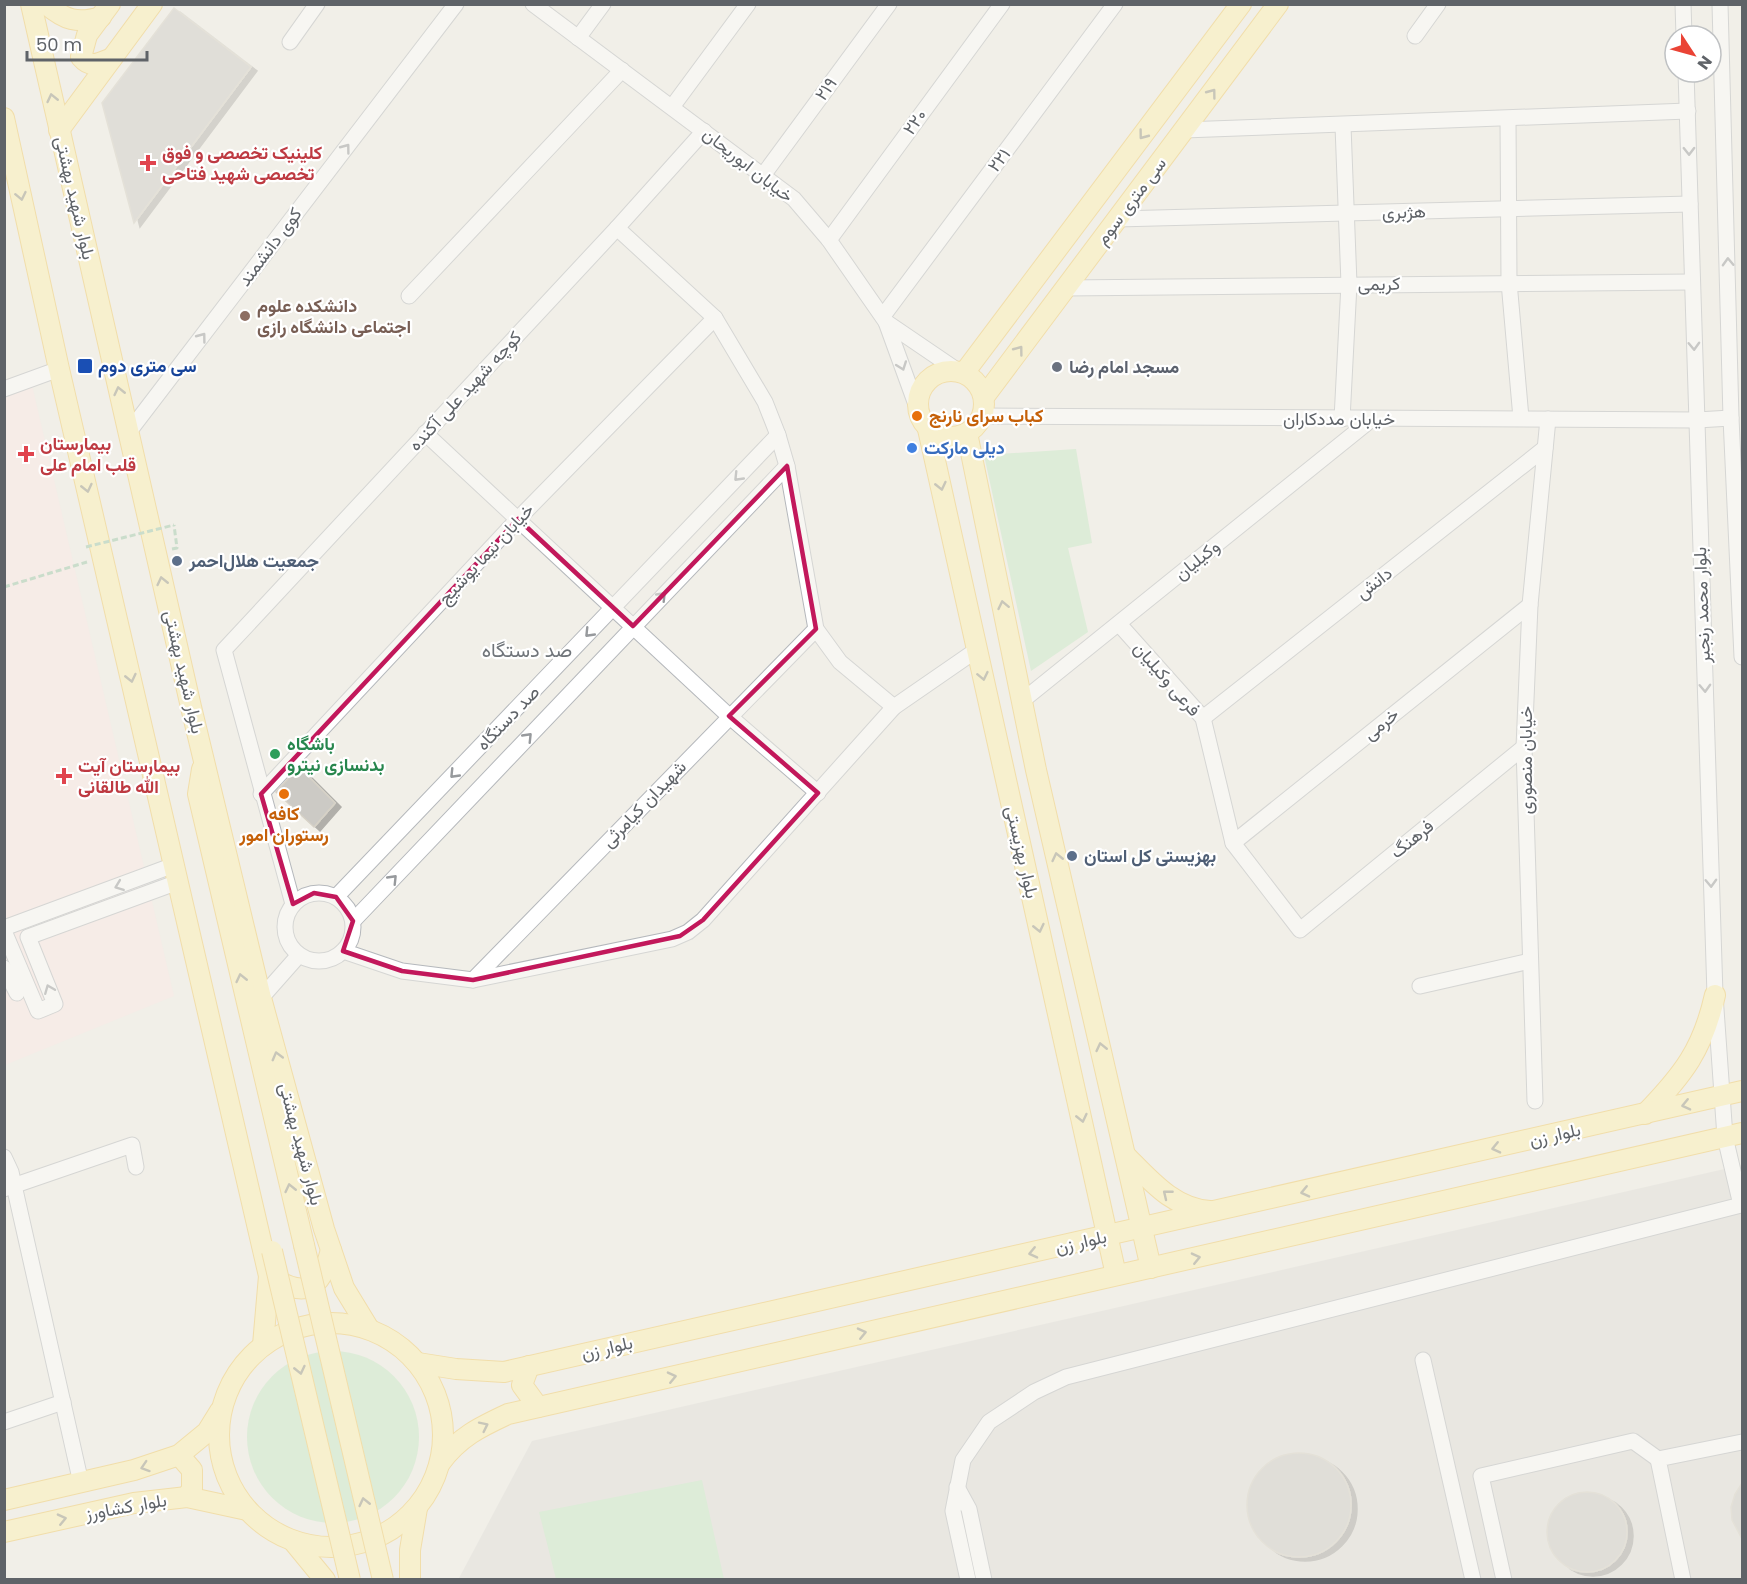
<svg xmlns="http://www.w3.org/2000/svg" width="1747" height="1584" font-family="Poppins,Vazirmatn,sans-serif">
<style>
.industrial{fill:#e0deda}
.medical{fill:#fce8e6}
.green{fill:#c5e8c5}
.building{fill:#cccac5;stroke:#d6d1c6;stroke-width:1.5;filter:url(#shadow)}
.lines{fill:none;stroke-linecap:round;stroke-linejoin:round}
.minor-casing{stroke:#b5b8bc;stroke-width:17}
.major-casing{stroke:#f2c960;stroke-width:22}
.path{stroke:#9cc7a9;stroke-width:3;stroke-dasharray:6 3;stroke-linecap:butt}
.minor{stroke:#fff;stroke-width:15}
.major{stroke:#fff2af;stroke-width:20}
.major-bridge-casing{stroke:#f2c960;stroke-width:22;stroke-linecap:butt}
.path-bridge{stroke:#9cc7a9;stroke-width:3;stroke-dasharray:6 3;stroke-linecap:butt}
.major-bridge{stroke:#fff2af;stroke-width:20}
.oneway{stroke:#979581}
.oneway2{stroke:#979a9d}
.marked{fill:none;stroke:#c2185b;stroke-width:4.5;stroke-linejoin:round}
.health-dot{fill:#e0444e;stroke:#fff;stroke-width:2}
.education-dot{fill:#8d6e63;stroke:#fff;stroke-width:2}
.transit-dot{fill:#1a4fb4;stroke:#fff;stroke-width:2}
.worship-dot{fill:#6b7280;stroke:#fff;stroke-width:2}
.food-dot{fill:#e8710a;stroke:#fff;stroke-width:2}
.shop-dot{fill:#3f7fe0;stroke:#fff;stroke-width:2}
.service-dot{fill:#5c6f8a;stroke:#fff;stroke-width:2}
.leisure-dot{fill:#2e9e5b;stroke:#fff;stroke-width:2}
.labels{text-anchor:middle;stroke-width:4.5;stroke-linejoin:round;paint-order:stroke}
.street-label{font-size:18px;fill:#5f6368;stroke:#fff}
.health-label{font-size:18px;font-weight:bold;fill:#be3a42;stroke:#fff;text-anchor:start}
.education-label{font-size:18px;font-weight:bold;fill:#785e54;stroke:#fff;text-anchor:start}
.transit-label{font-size:18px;font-weight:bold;fill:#164399;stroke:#fff;text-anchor:start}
.worship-label{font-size:18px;font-weight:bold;fill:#5b616d;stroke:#fff;text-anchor:start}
.food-label{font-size:18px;font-weight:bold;fill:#c56008;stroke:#fff;text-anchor:start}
.shop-label{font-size:18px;font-weight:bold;fill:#366cbe;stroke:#fff;text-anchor:start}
.service-label{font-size:18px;font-weight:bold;fill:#4e5e75;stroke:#fff;text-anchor:start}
.leisure-label{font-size:18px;font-weight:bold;fill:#27864d;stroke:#fff;text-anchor:start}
.neighbourhood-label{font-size:20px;fill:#70757a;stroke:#fff}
</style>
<defs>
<filter id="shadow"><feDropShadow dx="6" dy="4" stdDeviation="0" flood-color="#0004"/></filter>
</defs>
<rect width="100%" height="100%" fill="#f1efe8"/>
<polygon class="industrial" points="1742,1165 1742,1579 458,1580 532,1441"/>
<polygon class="medical" points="32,385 174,996 5,1065 4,395"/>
<g class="green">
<polygon points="1076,449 1092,543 1068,548 1088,632 1031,671 984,455"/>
<circle cx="333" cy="1437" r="86"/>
<polygon points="702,1480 724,1579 556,1579 539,1512"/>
</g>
<g class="building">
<polygon points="174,8 251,67 134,223 102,103"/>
<polygon points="299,767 335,803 314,827 276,792"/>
<circle cx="1299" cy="1505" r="52"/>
<polygon points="1742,1483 1742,1539 1732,1520 1731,1507 1735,1494"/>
<circle cx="1587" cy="1532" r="40"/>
</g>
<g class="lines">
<g class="minor-casing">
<g id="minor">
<polyline points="533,4 794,199 829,240 886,322 918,410"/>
<polyline points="1683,4 1684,36"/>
<polyline points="1720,4 1731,418 1742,657"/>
<polyline points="1415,36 1438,4"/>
<polyline points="578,38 603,4"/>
<polyline points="290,42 317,4"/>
<polyline points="672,107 748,4"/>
<polyline points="1508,119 1509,282 1521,418"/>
<polyline points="1184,130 1688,111"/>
<polyline points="764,174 889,4"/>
<polyline points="1117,219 1690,204"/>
<polyline points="617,228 715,318 765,402 778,435 787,466 816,629 840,662 894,707 978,649"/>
<polyline points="829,240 1002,4"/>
<polyline points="1065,288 1692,282"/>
<polyline points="409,296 622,70"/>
<polyline points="883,316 1115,4"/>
<polyline points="886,322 958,371"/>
<polyline points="4,389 59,369"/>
<polyline points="982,416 1697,420 1731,418"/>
<polyline points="1342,419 1349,284 1343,126"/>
<polyline points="128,433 456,4"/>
<polyline points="425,433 729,716 818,793"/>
<polyline points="1119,624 1203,718 1233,843 1300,930 1524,747"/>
<polyline points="1022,701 1372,419"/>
<polyline points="1203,718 1545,448"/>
<polyline points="261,794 518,519 715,318"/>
<polyline points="1233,843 1530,605"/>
<circle cx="319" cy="927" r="34"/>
<polyline points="336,897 778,435"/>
<polyline points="293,904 224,650 617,228 704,131"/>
<polyline points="353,921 787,466"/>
<polyline points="4,928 174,865"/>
<polyline points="4,931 38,1011 55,1004 28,937 178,882"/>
<polyline points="343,951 402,971 473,980 672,939 688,932 703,920 894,707"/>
<polyline points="4,968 17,993"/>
<polyline points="473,980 816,629"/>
<polyline points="1420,986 1530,961"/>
<polyline points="261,998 299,955"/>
<polyline points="1535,1101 1524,747 1530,605 1548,419"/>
<polyline points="4,1157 11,1172 81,1483"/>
<polyline points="4,1189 132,1145 136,1167"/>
<polyline points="1423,1360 1473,1580"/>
<polyline points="4,1422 63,1402"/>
<polyline points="957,1487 969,1509 984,1580"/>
<polyline points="968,1580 953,1511 963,1460 989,1422 1034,1392 1066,1377 1741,1205 1725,1137 1715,995 1686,72"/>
<polyline points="1504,1580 1481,1476 1633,1441 1658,1459"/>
<polyline points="1683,1580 1658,1459 1742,1442"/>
</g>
</g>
<g class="major-casing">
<g id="major">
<polyline points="31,4 191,707 261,998 324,1229 344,1288 369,1329"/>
<path d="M46,4C65,20 77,24 101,17"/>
<path d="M110,4L87,35L81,57C91,69 99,63 112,58"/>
<polyline points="4,118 59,369 269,1276 263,1345"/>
<polyline points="59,130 152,4"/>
<circle cx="951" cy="404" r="33"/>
<polyline points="964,373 1241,4"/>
<polyline points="984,397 1278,4"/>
<polyline points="928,429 1116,1275"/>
<polyline points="967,433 1036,770 1151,1268"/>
<polyline points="202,769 198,794 304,1245"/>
<path d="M1645,1114C1683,1075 1703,1049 1715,995"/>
<path d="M1126,1156C1150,1180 1174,1209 1210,1211"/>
<path d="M269,1276C305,1298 320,1292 331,1250"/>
<circle cx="331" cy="1435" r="112"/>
<polyline points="418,1363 456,1369 504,1372 1742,1091"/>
<polyline points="529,1366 522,1385 538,1407"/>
<polyline points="179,1455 192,1470 192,1489 187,1497"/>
<path d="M440,1463C459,1437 480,1427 508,1414L1742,1133"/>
<polyline points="4,1500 134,1470 179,1455 207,1432 220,1411"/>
<polyline points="4,1532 134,1503 187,1497 247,1510"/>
<polyline points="293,1541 325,1580"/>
<polyline points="410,1580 410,1550 417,1508"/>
</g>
</g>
<g class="path">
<polyline points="172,549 177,548 174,525"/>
<polyline points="4,587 87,562"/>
</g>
<use href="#minor" class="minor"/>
<use href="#major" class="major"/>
<g class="major-bridge-casing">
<g id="major-bridge">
<polyline points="304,1245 383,1580"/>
<polyline points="272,1251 350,1580"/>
</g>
</g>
<polyline class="path-bridge" points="86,547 174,525"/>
<use href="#major-bridge" class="major-bridge"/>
</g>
<defs><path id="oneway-chevron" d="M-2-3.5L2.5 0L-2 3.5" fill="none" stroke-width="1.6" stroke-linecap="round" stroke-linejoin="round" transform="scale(1.5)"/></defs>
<g class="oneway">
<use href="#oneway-chevron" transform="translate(1212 93) rotate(-53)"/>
<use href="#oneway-chevron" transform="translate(52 98) rotate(-103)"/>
<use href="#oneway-chevron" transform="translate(1143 135) rotate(127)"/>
<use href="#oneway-chevron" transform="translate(21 196) rotate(78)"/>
<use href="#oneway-chevron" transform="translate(1019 350) rotate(-53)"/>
<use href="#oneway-chevron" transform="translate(119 391) rotate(-103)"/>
<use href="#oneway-chevron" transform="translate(941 486) rotate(77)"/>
<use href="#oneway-chevron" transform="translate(87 488) rotate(77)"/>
<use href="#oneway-chevron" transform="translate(162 581) rotate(-103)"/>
<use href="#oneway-chevron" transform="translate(1003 605) rotate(-102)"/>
<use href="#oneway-chevron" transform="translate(983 676) rotate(78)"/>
<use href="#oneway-chevron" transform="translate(131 678) rotate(77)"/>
<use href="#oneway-chevron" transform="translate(1057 857) rotate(-103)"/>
<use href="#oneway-chevron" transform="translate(1039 928) rotate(77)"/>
<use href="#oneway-chevron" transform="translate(241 978) rotate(-103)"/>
<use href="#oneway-chevron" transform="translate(1101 1047) rotate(-103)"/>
<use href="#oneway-chevron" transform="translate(277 1056) rotate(-105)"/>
<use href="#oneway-chevron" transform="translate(1686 1105) rotate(167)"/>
<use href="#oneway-chevron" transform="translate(1082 1118) rotate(77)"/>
<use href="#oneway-chevron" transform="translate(1496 1148) rotate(167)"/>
<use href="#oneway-chevron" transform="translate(290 1188) rotate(-103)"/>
<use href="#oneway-chevron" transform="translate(1305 1192) rotate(167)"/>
<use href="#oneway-chevron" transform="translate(1167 1194) rotate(-141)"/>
<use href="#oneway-chevron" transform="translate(1033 1253) rotate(167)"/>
<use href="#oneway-chevron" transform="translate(1196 1258) rotate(-13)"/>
<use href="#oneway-chevron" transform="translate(862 1333) rotate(-13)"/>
<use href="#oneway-chevron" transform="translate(300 1370) rotate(77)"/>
<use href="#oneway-chevron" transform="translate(672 1377) rotate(-13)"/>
<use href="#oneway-chevron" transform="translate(484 1426) rotate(-26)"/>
<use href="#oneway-chevron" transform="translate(145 1467) rotate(162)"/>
<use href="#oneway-chevron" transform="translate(364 1502) rotate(-103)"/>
<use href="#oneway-chevron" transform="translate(62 1519) rotate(-13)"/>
</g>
<g class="oneway2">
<use href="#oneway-chevron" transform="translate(346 148) rotate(-53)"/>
<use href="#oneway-chevron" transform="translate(1689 151) rotate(89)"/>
<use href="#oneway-chevron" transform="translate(1728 262) rotate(-92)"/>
<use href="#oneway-chevron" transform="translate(202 337) rotate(-53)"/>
<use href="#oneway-chevron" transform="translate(1694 346) rotate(88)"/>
<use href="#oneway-chevron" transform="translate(902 366) rotate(70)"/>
<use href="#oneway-chevron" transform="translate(738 477) rotate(134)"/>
<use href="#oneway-chevron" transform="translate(662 596) rotate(-46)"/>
<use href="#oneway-chevron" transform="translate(589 633) rotate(134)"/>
<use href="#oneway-chevron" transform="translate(1705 688) rotate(88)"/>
<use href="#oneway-chevron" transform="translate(528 737) rotate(-46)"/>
<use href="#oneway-chevron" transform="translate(454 774) rotate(134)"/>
<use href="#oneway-chevron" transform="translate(393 879) rotate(-46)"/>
<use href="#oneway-chevron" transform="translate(1711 883) rotate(88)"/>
<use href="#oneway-chevron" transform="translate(119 886) rotate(159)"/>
<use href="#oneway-chevron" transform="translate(49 989) rotate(-112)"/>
</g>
<path d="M0 0H1747V1584H0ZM787,466L816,629L729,716L818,793L703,920L680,936L473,980L402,971L343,951L353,921L336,897L314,893L293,904L261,794L518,519L633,626Z" fill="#f1efe8" fill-opacity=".55" fill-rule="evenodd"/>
<path class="marked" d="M787,466L816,629L729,716L818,793L703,920L680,936L473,980L402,971L343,951L353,921L336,897L314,893L293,904L261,794L518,519L633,626Z"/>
<g class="health-dot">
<path d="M145 154h6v6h6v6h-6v6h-6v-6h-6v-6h6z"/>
<path d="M23 445h6v6h6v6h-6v6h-6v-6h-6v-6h6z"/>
<path d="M61 767h6v6h6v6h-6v6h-6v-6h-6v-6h6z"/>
</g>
<circle class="education-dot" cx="245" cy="316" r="6"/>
<rect class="transit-dot" x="77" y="358" width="16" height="16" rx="3"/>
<circle class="worship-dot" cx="1057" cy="367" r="6"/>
<g class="food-dot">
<circle cx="917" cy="416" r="6"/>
<circle cx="284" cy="794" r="6"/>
</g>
<circle class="shop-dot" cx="912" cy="448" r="6"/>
<g class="service-dot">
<circle cx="177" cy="561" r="6"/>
<circle cx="1072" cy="856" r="6"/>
</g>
<circle class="leisure-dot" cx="275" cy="754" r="6"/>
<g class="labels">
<g class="street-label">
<text transform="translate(826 89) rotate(-54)" y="6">۲۱۹</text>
<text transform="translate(915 122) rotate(-54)" y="6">۲۲۰</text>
<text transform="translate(999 160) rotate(-53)" y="6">۲۲۱</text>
<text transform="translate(748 165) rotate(38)" y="6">خیابان ابوریحان</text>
<text transform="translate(75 198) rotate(77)" y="6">بلوار شهید بهشتی</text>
<text transform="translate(1131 201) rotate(-53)" y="6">سی متری سوم</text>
<text transform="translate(1404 212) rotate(-1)" y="6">هژبری</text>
<text transform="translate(270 247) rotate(-53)" y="6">کوی دانشمند</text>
<text transform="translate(1379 284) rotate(-1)" y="6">کریمی</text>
<text transform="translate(465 391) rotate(-47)" y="6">کوچه شهید علی آکنده</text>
<text x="1339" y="425">خیابان مددکاران</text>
<text transform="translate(486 554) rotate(-47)" y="6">خیابان نیما یوشیج</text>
<text transform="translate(1197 560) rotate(-39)" y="6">وکیلیان</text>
<text transform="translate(1374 583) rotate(-38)" y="6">دانش</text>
<text transform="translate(1702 605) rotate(-92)" y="6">بلوار محمد رنجبر</text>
<text transform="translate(184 672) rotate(77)" y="6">بلوار شهید بهشتی</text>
<text transform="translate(1167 679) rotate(49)" y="6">فرعی وکیلیان</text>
<text transform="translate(508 718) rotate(-46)" y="6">صد دستگاه</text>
<text transform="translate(1381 724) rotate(-39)" y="6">خرمی</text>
<text transform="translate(1526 760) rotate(-90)" y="6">خیابان منصوری</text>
<text transform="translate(644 804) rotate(-46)" y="6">شهیدان کیامرثی</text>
<text transform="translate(1412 839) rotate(-39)" y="6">فرهنگ</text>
<text transform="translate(1022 852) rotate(77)" y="6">بلوار بهزیستی</text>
<text transform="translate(1555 1135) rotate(-13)" y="6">بلوار زن</text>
<text transform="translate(301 1144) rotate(75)" y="6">بلوار شهید بهشتی</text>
<text transform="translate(1081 1242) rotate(-13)" y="6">بلوار زن</text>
<text transform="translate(607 1348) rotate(-13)" y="6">بلوار زن</text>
<text transform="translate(126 1507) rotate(-10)" y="6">بلوار کشاورز</text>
</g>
<g class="health-label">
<text x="162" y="159">کلینیک تخصصی و فوق<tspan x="162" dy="21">تخصصی شهید فتاحی</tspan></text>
<text x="40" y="450">بیمارستان<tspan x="40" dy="21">قلب امام علی</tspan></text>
<text x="78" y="772">بیمارستان آیت<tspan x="78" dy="21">الله طالقانی</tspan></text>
</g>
<g class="education-label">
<text x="257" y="312">دانشکده علوم<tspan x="257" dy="21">اجتماعی دانشگاه رازی</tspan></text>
</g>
<g class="transit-label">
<text x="98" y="372">سی متری دوم</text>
</g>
<g class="worship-label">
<text x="1069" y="373">مسجد امام رضا</text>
</g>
<g class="food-label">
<text x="929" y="422">کباب سرای نارنج</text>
<text x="284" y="820" text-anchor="middle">کافه<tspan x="284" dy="21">رستوران امور</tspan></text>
</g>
<g class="shop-label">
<text x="924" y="454">دیلی مارکت</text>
</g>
<g class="service-label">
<text x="189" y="567">جمعیت هلال‌احمر</text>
<text x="1084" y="862">بهزیستی کل استان</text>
</g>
<g class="leisure-label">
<text x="287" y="750">باشگاه<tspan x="287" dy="21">بدنسازی نیترو</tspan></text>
</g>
<g class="neighbourhood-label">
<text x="527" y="657">صد دستگاه</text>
</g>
</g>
<rect width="1747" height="1584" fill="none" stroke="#5f6368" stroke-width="12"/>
<g transform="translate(1693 54) rotate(126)"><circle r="28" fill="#ffffff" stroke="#bfc1c3" stroke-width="1.5"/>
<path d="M0-4.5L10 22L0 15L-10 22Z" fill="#ea4335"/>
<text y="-9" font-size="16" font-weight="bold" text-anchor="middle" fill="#5f6368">N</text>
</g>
<path d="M27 51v9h120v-9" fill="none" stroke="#5f6368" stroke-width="3"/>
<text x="36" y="51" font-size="18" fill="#5f6368" stroke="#ffffff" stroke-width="4.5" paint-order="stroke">50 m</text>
</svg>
